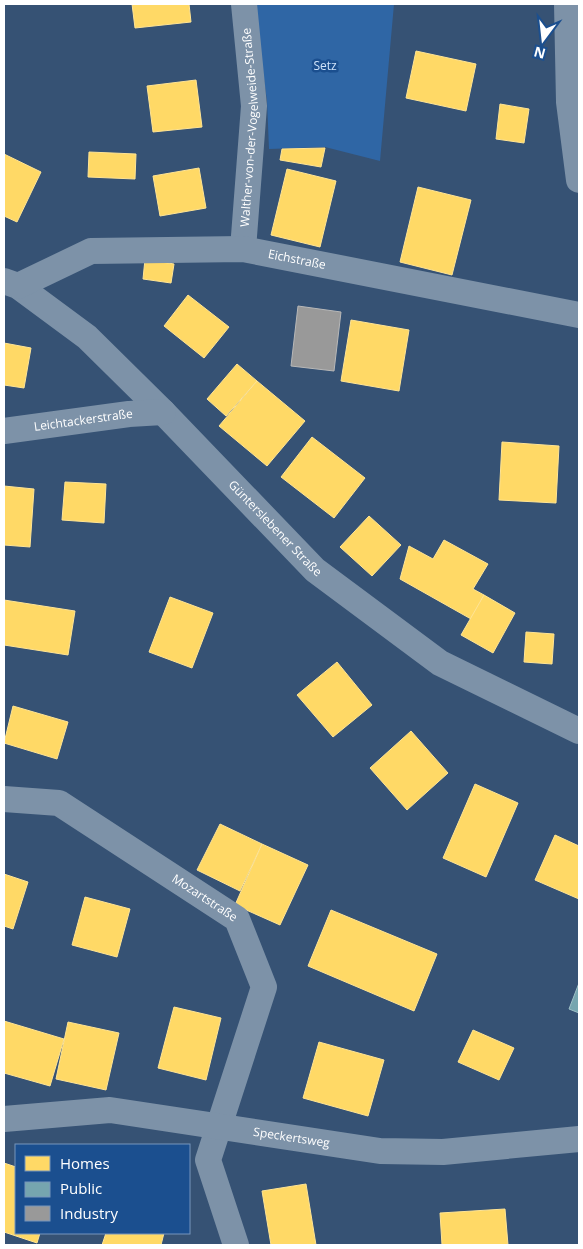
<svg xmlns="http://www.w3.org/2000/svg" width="583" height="1249" font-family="'Open Sans',sans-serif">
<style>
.green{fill:#2f66a5}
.homes{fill:#ffd966;stroke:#ffe494}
.public{fill:#76a5af;stroke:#9fc0c7}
.industry{fill:#999;stroke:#b8b8b8}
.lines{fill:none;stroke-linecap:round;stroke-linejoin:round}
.minor{stroke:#7d92a8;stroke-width:26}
.labels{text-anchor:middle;stroke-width:5;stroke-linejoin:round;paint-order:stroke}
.park-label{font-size:12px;fill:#cfe3fa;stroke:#1b4f8f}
.street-label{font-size:12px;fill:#fff;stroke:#1b4f8f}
</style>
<rect width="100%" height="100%" fill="#365274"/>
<polygon class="green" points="254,4 394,4 380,161 325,147 269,149 267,101"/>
<g class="homes">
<polygon points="132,4 189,4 191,22 135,28"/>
<polygon points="416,51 476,64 466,111 406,98"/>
<polygon points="196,80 202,127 153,132 147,86"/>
<polygon points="500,104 529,109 524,143 496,139"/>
<polygon points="325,148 321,167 280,160 282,149"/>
<polygon points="89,152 136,154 135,179 88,177"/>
<polygon points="4,154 41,172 17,222 4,216"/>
<polygon points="199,168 206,208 160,216 153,176"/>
<polygon points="287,169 336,181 320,247 271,235"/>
<polygon points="418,187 471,200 452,275 400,262"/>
<polygon points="145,259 174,264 171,283 143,279"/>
<polygon points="188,295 229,327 204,358 164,326"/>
<polygon points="351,320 409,330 399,391 341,381"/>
<polygon points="4,343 31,348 24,388 4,385"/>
<polygon points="237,364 257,381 226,416 207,399"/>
<polygon points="257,381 305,421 267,466 219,426"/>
<polygon points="312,437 365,478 334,518 281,477"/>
<polygon points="502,442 559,446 556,503 499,500"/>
<polygon points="65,482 106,484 104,523 62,520"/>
<polygon points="4,486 34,489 30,547 4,545"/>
<polygon points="369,516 401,545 372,576 340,547"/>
<polygon points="444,540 488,564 473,589 484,595 471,619 400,579 409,546 433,559"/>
<polygon points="484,595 515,613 493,653 461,635"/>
<polygon points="170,597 213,613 192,668 149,652"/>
<polygon points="4,600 75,611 68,655 4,645"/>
<polygon points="526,632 554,634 552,664 524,662"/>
<polygon points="337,662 372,705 333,737 297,695"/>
<polygon points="13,706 68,722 57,759 4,743"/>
<polygon points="411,731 448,773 407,810 370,768"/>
<polygon points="475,784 518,803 486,877 443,858"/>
<polygon points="220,824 262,844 240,891 197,870"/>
<polygon points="555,835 579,846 579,899 535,880"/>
<polygon points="262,844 308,865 280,925 235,905"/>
<polygon points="4,874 28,882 13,929 4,926"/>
<polygon points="85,897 130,909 117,957 72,945"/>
<polygon points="331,910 437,954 414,1011 308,966"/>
<polygon points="174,1007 221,1018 206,1080 158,1068"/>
<polygon points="4,1021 64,1039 50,1086 4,1073"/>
<polygon points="68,1022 119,1033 106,1090 56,1079"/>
<polygon points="473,1030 514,1048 499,1080 458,1062"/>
<polygon points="319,1042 384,1060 368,1116 303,1098"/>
<polygon points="4,1163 16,1167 16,1233 40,1233 37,1243 4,1232"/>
<polygon points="306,1184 316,1245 271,1245 262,1191"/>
<polygon points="505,1209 508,1245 442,1245 440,1213"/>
<polygon points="106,1233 164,1233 161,1245 102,1245"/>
</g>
<polygon class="public" points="579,983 579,1013 569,1009"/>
<polygon class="industry" points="298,306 341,312 334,371 291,366"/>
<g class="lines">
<g class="minor">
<polyline points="567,4 569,102 579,180"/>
<path id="s1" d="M243,249L254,106L244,4"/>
<path id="s2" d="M4,281L18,286L87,337L163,412L315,570L440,663L579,731"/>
<path id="s3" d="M18,286L91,251L243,249L579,315"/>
<path id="s4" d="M4,431L129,414L163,412"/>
<path id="s5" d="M4,799L59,803L237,919L264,987L208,1160L236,1245"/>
<path id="s6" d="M4,1119L110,1110L380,1151L443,1152L579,1139"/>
</g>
</g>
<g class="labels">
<g class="park-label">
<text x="325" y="70">Setz</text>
</g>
<g class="street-label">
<text dy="4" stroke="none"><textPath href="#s1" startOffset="122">Walther-von-der-Vogelweide-Straße</textPath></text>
<text dy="4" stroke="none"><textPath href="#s3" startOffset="288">Eichstraße</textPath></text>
<text dy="4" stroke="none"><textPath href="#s4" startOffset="80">Leichtackerstraße</textPath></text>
<text dy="4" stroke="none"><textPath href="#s2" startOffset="369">Günterslebener Straße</textPath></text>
<text dy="4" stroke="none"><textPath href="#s5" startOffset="229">Mozartstraße</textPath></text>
<text dy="4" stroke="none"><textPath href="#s6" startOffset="290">Speckertsweg</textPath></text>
</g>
</g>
<rect width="583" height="1249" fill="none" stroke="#ffffff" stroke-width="10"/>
<rect x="15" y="1144" width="175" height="90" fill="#1b4f8f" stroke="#7695bc"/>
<rect x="25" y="1156" width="25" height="15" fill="#ffd966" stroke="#7695bc"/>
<text x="60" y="1169" font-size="15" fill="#ffffff">Homes</text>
<rect x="25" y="1182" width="25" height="15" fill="#76a5af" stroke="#7695bc"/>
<text x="60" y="1194" font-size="15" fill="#ffffff">Public</text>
<rect x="25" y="1206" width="25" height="15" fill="#999999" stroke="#7695bc"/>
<text x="60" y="1219" font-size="15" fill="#ffffff">Industry</text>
<g transform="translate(543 40) rotate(195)" stroke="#1b4f8f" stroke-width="4" paint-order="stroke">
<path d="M0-4L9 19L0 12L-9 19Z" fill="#ffffff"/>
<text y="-8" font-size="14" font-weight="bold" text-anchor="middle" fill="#ffffff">N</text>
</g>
</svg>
